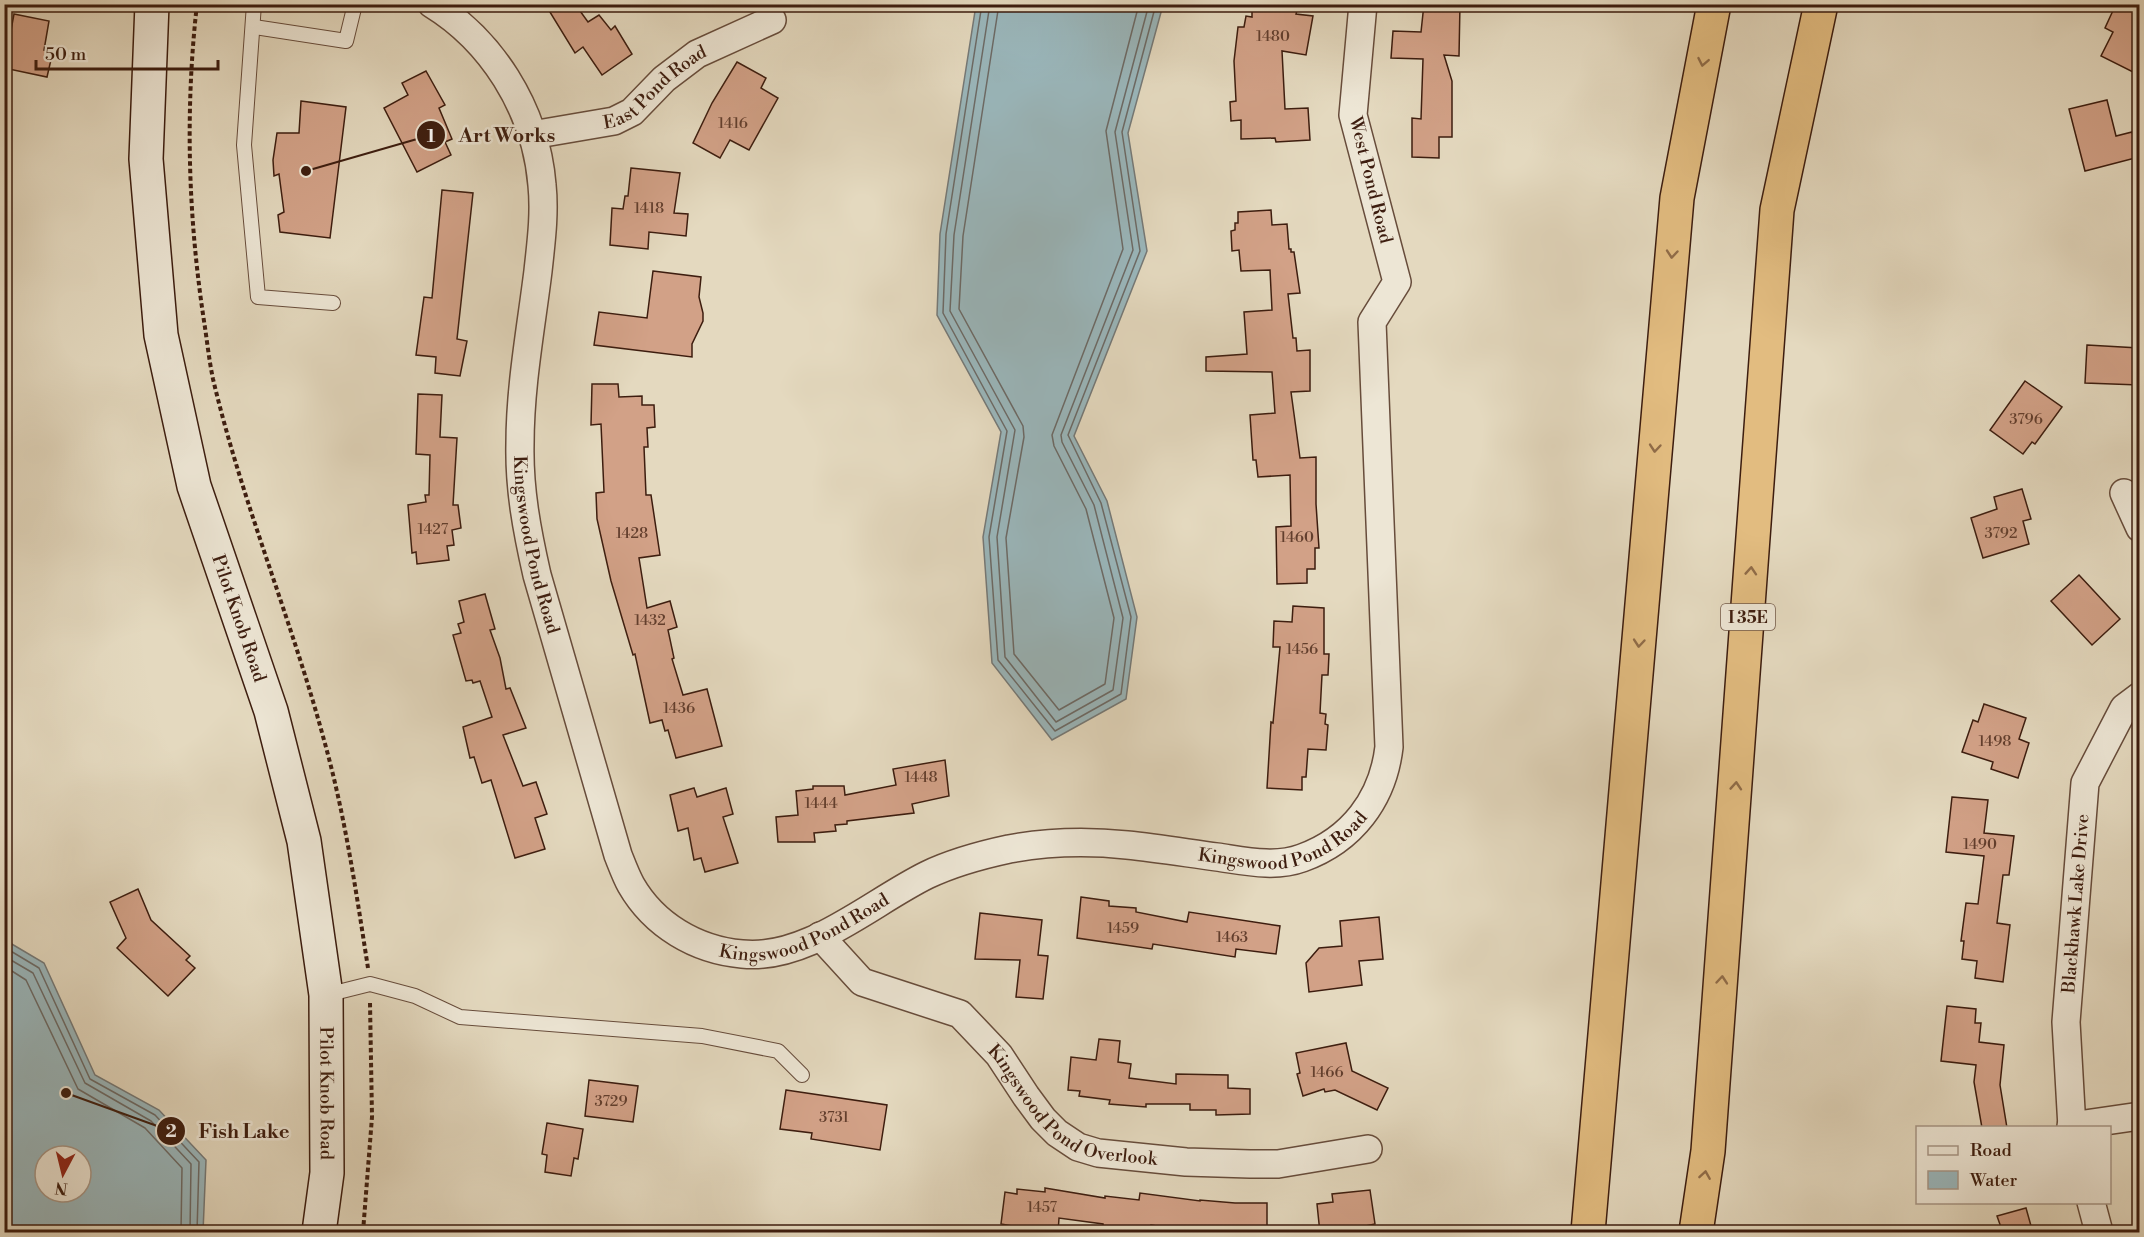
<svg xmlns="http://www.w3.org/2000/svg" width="2144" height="1237" font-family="'Libre Bodoni',serif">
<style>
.water{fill:#9ab7bc;stroke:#757977;stroke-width:1.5;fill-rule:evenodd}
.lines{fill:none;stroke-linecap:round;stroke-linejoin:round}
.shore{stroke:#6c6a66;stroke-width:1.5}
.building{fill:#d2a187;stroke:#3d1d0f;stroke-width:1.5}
.lane-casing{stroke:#674c3b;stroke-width:16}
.street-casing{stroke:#674c3b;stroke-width:30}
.secondary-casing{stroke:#3d1d0f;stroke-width:36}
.highway-casing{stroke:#3d1d0f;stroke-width:36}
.path{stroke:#3d1d0f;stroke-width:4;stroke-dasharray:4.5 3;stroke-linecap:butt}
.lane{stroke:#ede6d5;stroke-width:14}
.street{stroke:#ede6d5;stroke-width:27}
.secondary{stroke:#ede6d5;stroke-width:33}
.highway{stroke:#e2bc80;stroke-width:33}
.oneway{stroke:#906c48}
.labels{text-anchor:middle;stroke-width:5;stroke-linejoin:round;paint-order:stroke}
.number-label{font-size:15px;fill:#623e2d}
.shield{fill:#ede6d5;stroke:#72594a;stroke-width:1.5}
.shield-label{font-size:16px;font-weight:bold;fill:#3d1d0f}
.street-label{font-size:18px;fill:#3d1d0f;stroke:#ede6d5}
.leader{fill:none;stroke:#3d1d0f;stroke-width:2}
.callout-dot{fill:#3d1d0f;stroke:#ede6d5;stroke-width:2}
.mark-label{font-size:18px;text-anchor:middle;font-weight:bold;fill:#fff}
.callout-label{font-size:20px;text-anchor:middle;font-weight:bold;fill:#3d1d0f;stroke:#ede6d5;stroke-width:5;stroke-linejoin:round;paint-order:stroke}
</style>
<rect width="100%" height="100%" fill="#e4d9bf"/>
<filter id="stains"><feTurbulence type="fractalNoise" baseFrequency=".00333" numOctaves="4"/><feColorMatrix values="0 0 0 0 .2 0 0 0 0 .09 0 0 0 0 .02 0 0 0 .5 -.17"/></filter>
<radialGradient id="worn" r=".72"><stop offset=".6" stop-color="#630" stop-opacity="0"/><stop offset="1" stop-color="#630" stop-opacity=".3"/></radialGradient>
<g class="water">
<polygon points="976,5 1163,5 1128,133 1147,251 1074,436 1107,501 1137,617 1126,699 1052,740 992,663 983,537 1001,432 937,315 940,234"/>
<path d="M5,940L44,963L95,1075L159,1110L206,1160L203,1232H5ZM45,1156H81V1192H45Z"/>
</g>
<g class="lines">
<g class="shore">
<polyline points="982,4 946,234 943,313 1007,431 989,537 998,660 1055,731 1121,694 1131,617 1101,503 1068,435 1140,251 1122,132 1156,4"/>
<polyline points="990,4 954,235 950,311 1015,430 997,537 1005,657 1056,722 1113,690 1123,618 1094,505 1062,442 1061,435 1133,250 1115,132 1149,4"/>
<polyline points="999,4 963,236 959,309 1023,426 1024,437 1006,538 1014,654 1059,710 1105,684 1114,618 1086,509 1054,446 1052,435 1123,249 1106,131 1139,4"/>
<polyline points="4,947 39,968 90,1079 155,1115 199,1162 197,1232"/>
<polyline points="4,956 33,973 85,1083 151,1121 191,1164 190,1232"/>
<polyline points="4,966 26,980 78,1089 145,1128 182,1168 181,1232"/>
</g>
</g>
<g class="building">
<polygon points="545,4 575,4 588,22 599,15 611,30 615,26 632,54 602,75 583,47 575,53"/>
<polygon points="1252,4 1299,4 1296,14 1313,16 1306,55 1282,51 1285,109 1308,108 1310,140 1276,142 1275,138 1241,139 1241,120 1231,121 1230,102 1236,101 1234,61 1238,27 1244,27 1246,16 1252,17"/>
<polygon points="1424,4 1460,4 1459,56 1444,55 1452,81 1452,137 1439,137 1439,158 1412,157 1412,118 1421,119 1423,59 1391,58 1393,31 1421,32"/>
<polygon points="2116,4 2139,4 2139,59 2133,72 2101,56 2113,32 2105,28"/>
<polygon points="14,14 49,21 44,50 53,51 47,77 4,68"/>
<polygon points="737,62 766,78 761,88 778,98 749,150 730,140 720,158 693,143 712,103"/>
<polygon points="426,71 445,105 439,108 452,139 445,142 451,155 417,172 384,108 408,95 402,83"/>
<polygon points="2107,100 2116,136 2132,132 2139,157 2085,171 2069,109"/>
<polygon points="301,101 346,107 330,238 280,232 278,215 284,212 279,174 274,176 273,160 277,133 299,133"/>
<polygon points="631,168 680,173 674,213 688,214 686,236 649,232 648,249 610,245 612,208 623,209 625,196 628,196"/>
<polygon points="442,190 473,193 457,339 467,341 460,376 435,373 436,357 416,355 424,297 432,298"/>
<polygon points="1271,210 1272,225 1287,224 1289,249 1291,249 1291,252 1294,252 1300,293 1288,294 1293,338 1296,338 1297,351 1310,350 1310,391 1291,392 1300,458 1316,457 1316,504 1319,548 1315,548 1315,569 1307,569 1307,583 1277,584 1276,527 1291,526 1290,475 1258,477 1256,460 1253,460 1250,415 1275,413 1272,372 1206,371 1206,357 1247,354 1244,312 1272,310 1270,270 1241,271 1239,250 1232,251 1231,231 1235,230 1235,223 1238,223 1238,212"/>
<polygon points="653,271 701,277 699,297 703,313 703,321 692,344 692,357 594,345 599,312 647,318"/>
<polygon points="2087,345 2139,348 2139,385 2085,383"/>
<polygon points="2025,381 2062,407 2035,444 2032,442 2023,454 1990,430"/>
<polygon points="592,384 618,384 619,397 642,396 642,405 654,405 655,427 647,428 648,447 644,447 646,495 651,495 660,555 639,558 647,608 670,601 677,627 668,630 674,658 672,659 683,695 707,689 722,746 676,758 668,730 665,731 662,720 650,723 635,654 633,655 611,581 597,519 596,493 604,492 601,424 591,425"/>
<polygon points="418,394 442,395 440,437 457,438 453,505 458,505 461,528 452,530 454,545 447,546 449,560 417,564 416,552 412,553 408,505 426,502 425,495 429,495 430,455 416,454"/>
<polygon points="2022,489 2031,519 2023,521 2029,544 1983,558 1971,518 1997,509 1994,497"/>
<polygon points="2079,575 2120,619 2092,645 2051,601"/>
<polygon points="485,594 495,629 490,630 500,658 506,689 510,688 526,728 503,735 523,786 536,782 547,814 535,818 545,849 515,858 491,780 482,783 474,757 470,758 463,727 492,717 480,681 473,683 472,680 466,681 453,635 461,633 458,624 464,622 459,601"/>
<polygon points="1293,606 1324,608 1324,654 1329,654 1328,675 1322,675 1320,713 1326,714 1325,724 1328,725 1326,750 1308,749 1306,777 1302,777 1302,790 1267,788 1271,722 1273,723 1280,647 1273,647 1274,621 1292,622"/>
<polygon points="1984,704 2026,718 2019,739 2029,743 2018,778 1991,769 1993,762 1962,752 1973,720 1978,722"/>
<polygon points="945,760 949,796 912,804 914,813 847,821 847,824 835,825 836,831 814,833 815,842 778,842 776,817 798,815 796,791 813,789 813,786 844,786 845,795 896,785 893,769"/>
<polygon points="694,788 697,797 726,788 733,814 723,817 738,863 705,872 701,858 694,860 688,828 678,831 670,795"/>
<polygon points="1952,797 1988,800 1984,833 2014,836 2009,875 2003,875 1997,923 2010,925 2003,982 1975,978 1977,961 1962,959 1964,941 1961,941 1966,903 1978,904 1984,856 1946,852"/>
<polygon points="138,889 151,920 190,956 186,960 195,968 168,996 117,948 126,938 110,902"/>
<polygon points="1081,897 1109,901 1109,906 1136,908 1136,912 1187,922 1189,912 1280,926 1276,954 1236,949 1235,957 1153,944 1152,949 1077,938"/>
<polygon points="980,913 1042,920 1038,955 1048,956 1043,999 1016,997 1020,960 975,959"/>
<polygon points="1379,917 1383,959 1359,961 1362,985 1309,992 1306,963 1319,948 1342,946 1340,921"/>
<polygon points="1947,1006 1976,1009 1975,1023 1981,1023 1979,1042 2004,1045 2000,1085 2007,1128 1982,1128 1974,1082 1976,1065 1941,1061"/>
<polygon points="1099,1039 1120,1041 1118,1062 1131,1064 1129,1078 1176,1084 1176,1074 1228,1075 1228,1088 1250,1089 1250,1114 1216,1115 1216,1110 1190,1110 1190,1104 1146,1104 1146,1107 1109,1104 1110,1100 1079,1096 1080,1091 1068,1090 1071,1057 1096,1060"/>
<polygon points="1346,1043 1352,1071 1388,1088 1377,1110 1335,1090 1325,1092 1324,1089 1303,1096 1297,1074 1300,1073 1296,1053"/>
<polygon points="589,1080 638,1086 633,1122 585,1116"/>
<polygon points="786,1090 887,1105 880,1150 811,1139 812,1133 780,1129"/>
<polygon points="547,1123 583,1129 578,1159 574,1158 571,1176 545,1172 547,1155 542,1154"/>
<polygon points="1045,1188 1105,1198 1105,1196 1139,1200 1140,1193 1200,1201 1200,1200 1235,1203 1267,1203 1267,1233 1206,1233 1151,1225 1150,1233 1112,1233 1113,1228 1103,1227 1103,1224 1059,1218 1058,1233 1017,1233 1018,1227 1001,1224 1005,1192 1017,1194 1017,1189 1045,1192"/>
<polygon points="1370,1190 1375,1224 1360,1227 1360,1233 1320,1233 1317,1204 1333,1202 1332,1194"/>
<polygon points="2026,1208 2033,1233 2003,1233 1997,1216"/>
</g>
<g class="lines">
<g class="lane-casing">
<g id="lane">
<polyline points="254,4 244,145 258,297 333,303"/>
<polyline points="254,27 346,41 355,4"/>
<polyline points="326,995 370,984 415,996 460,1017 702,1036 778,1051 802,1075"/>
</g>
</g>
<g class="street-casing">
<g id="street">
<path id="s1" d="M432,4C463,23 487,48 506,78C526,110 539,147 542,185C545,214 541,243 538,271C531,328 520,386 520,444C519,489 527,531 537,575L618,855C622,865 626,876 631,885C654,925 696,950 742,954C807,961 870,903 927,875C952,863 981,855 1009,849C1047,842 1089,841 1127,845C1157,848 1187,853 1217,857C1245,861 1275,868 1302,858C1352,840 1383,799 1389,747L1372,322L1397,282L1353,115L1363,4"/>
<path id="s2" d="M532,135L614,121L632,112L664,79L697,54L772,20"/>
<polyline points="2124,493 2140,528"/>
<path id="s3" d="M820,936L862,982L960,1014L999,1055L1026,1096L1043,1119L1057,1133L1078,1147L1098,1153L1186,1162L1250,1164H1278L1368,1149"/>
<polyline points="2071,1126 2140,1116"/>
<path id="s4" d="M2072,1128L2066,1022L2085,783L2124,708L2140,696"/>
<polyline points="2091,1202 2099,1232"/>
</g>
</g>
<g class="secondary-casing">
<g id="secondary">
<path id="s5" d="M152,4L146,159L161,335L194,486L271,711L304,841L326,995L327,1173L319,1232"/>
</g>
</g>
<g class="highway-casing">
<g id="highway">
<polyline points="1588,1232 1677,198 1714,4"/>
<polyline points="1696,1232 1708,1151 1777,210 1821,4"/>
</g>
</g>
<g class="path">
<path d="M197,4C185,110 188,216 204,321C207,340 209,360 213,379C242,502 291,618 324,740C345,815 356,891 368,968"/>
<polyline points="363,1232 372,1117 370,1003"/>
</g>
<use href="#lane" class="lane"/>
<use href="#street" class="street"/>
<use href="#secondary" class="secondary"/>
<use href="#highway" class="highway"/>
</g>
<defs><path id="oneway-chevron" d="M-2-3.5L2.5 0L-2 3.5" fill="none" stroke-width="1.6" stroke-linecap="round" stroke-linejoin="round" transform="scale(1.5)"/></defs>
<g class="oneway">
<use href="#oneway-chevron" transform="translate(1703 62) rotate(101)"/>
<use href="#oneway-chevron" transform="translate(1672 254) rotate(95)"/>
<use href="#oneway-chevron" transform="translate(1655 448) rotate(95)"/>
<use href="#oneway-chevron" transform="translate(1751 571) rotate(-86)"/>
<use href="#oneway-chevron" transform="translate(1639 643) rotate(95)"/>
<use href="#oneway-chevron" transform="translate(1736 786) rotate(-86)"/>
<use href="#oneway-chevron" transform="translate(1722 980) rotate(-85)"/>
<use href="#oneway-chevron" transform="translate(1705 1175) rotate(-81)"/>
</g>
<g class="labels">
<g class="number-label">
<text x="1273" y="41">1480</text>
<text x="733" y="128">1416</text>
<text x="649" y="213">1418</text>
<text x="2026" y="424">3796</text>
<text x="433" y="534">1427</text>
<text x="632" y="538">1428</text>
<text x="2001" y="538">3792</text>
<text x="1297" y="542">1460</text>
<text x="650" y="625">1432</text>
<text x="1302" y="654">1456</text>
<text x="679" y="713">1436</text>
<text x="1995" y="746">1498</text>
<text x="921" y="782">1448</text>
<text x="821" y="808">1444</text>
<text x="1980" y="849">1490</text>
<text x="1123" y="933">1459</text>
<text x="1232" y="942">1463</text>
<text x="1327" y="1077">1466</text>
<text x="611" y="1106">3729</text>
<text x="834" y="1122">3731</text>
<text x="1042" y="1212">1457</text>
</g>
<rect class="shield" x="1721" y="604" width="54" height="26" rx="4.5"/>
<g class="shield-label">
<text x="1748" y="623">I 35E</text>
</g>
<g class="street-label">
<text dy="6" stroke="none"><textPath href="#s2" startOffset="136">East Pond Road</textPath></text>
<text transform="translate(1371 180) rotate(76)" y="6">West Pond Road</text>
<text dy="6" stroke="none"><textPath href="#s1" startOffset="582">Kingswood Pond Road</textPath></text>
<text dy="6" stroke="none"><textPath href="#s5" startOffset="626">Pilot Knob Road</textPath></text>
<text dy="6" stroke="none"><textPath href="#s1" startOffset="1644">Kingswood Pond Road</textPath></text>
<text dy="6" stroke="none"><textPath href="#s4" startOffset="225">Blackhawk Lake Drive</textPath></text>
<text dy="6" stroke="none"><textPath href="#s1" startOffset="1140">Kingswood Pond Road</textPath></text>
<text dy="6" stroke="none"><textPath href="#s5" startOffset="1112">Pilot Knob Road</textPath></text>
<text dy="6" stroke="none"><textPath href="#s3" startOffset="318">Kingswood Pond Overlook</textPath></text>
</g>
</g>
<path class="leader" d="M306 171L431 135M66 1093L171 1131"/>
<g class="callout-dot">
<circle cx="306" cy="171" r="6"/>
<circle cx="66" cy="1093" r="6"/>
<circle cx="431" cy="135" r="15"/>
<circle cx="171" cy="1131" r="15"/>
</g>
<g class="mark-label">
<text x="431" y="142">1</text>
<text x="171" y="1137">2</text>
</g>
<g class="callout-label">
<text x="507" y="142">Art Works</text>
<text x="244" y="1138">Fish Lake</text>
</g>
<rect width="2144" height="1237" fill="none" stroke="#e4d9bf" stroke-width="24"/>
<rect x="6" y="6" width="2132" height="1225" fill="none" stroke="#3d1d0f" stroke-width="3"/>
<rect x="12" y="12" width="2120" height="1213" fill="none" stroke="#3d1d0f" stroke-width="1.5"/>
<rect x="1916" y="1126" width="195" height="78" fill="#ede6d5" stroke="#a79686" stroke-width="1.5"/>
<rect x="1928" y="1146" width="30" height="9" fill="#ede6d5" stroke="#a79686" stroke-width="1.5"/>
<text x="1970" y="1156" font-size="18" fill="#3d1d0f">Road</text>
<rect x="1928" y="1171" width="30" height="18" fill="#9ab7bc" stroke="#a79686" stroke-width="1.5"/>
<text x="1970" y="1186" font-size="18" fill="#3d1d0f">Water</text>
<g transform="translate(63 1174) rotate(187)"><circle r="28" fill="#ede6d5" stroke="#a79686" stroke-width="1.5"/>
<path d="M0-4.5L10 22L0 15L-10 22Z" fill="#8f2418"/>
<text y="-9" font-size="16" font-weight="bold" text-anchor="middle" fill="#3d1d0f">N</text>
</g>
<path d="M36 60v9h182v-9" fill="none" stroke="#3d1d0f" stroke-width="3"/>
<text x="45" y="60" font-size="18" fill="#3d1d0f" stroke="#ede6d5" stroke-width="4.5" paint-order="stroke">50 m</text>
<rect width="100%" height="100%" filter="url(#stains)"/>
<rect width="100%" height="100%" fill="url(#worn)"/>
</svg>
